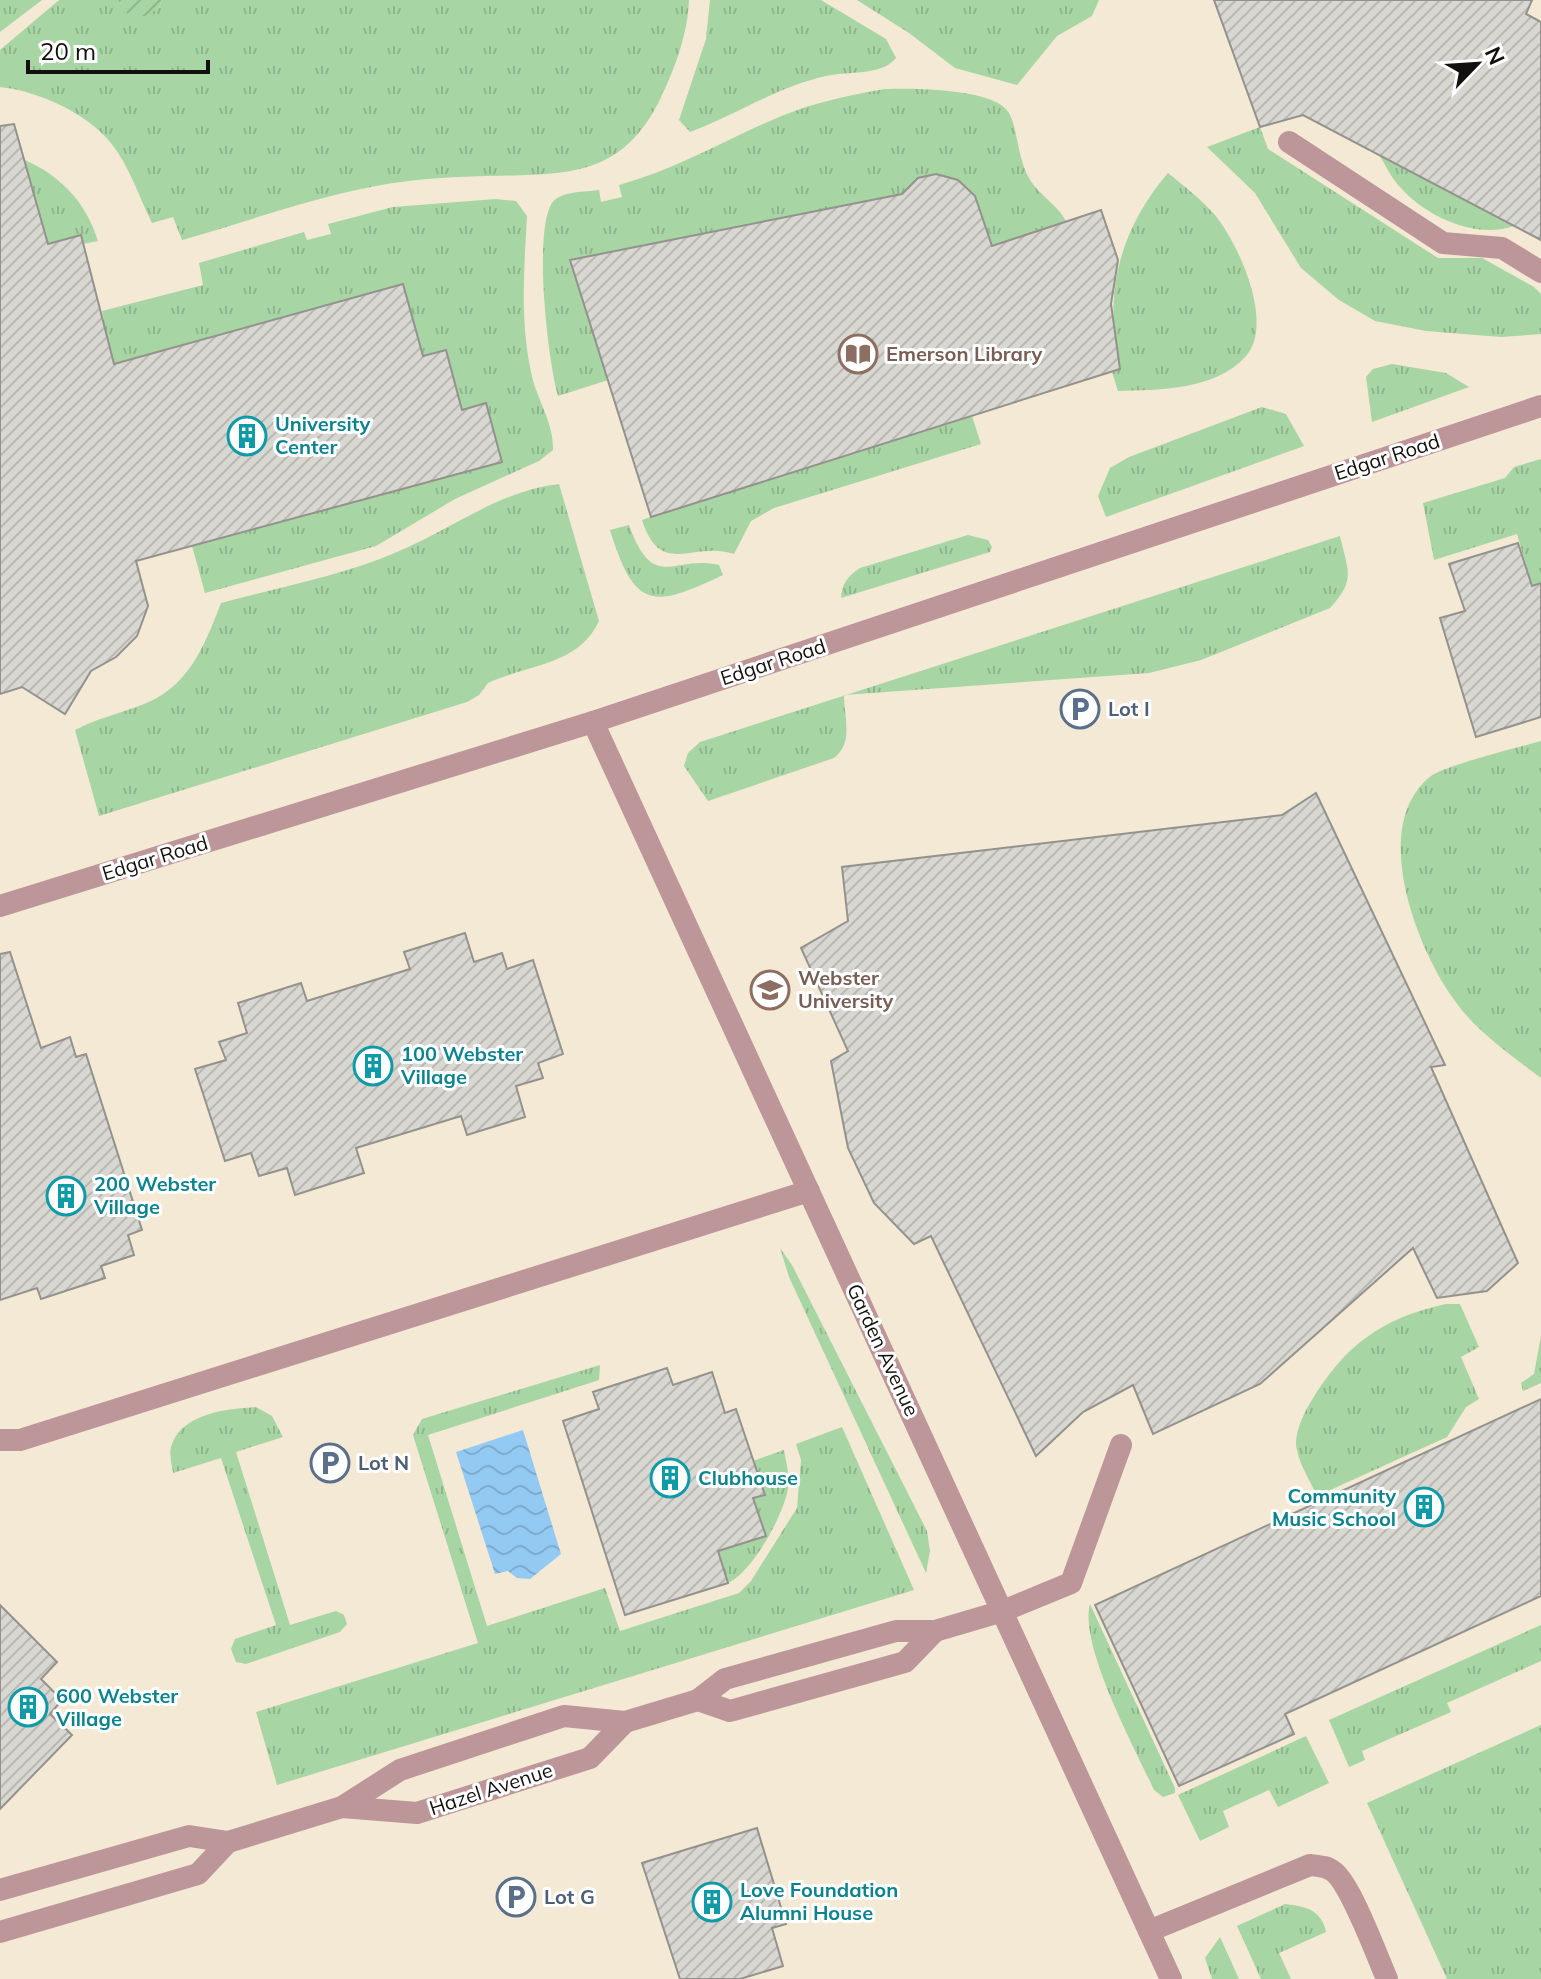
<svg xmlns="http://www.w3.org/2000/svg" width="1541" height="1979" font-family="Mulish,sans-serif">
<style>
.education{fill:#f4e9d4}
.grass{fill:url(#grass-tufts)}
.garden{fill:url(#garden-furrows)}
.water{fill:url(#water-waves)}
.building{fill:url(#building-hatch);stroke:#93928c;stroke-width:2}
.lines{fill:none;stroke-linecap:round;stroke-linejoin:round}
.service{stroke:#bd969a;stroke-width:22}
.minor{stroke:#bd969a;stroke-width:22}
.tertiary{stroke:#bd969a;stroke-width:22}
.labels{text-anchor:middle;stroke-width:6;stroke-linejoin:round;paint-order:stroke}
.education-label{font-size:20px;font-weight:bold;fill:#785e54;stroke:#fff;text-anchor:start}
.culture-label{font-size:20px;font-weight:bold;fill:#0d838f;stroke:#fff;text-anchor:start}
.street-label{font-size:20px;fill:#12110f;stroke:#fff}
.service-label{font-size:20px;font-weight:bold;fill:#4e5e75;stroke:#fff;text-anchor:start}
</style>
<defs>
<pattern id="grass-tufts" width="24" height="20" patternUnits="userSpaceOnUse" patternTransform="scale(2)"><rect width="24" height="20" fill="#a7d5a3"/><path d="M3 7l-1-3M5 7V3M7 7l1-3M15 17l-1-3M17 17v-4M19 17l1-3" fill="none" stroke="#8fb68b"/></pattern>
<pattern id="garden-furrows" width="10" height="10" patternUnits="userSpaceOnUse" patternTransform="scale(2)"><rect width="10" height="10" fill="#a7d5a3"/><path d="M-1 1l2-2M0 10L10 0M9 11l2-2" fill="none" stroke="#8fb68b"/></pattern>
<pattern id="water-waves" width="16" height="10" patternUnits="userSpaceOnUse" patternTransform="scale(2)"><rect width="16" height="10" fill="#93caf4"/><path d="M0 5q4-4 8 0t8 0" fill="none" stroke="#7eacd0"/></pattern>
<pattern id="building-hatch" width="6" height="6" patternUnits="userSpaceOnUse" patternTransform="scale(2)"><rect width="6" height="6" fill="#d9d7d1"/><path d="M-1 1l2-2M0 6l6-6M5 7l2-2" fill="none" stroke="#b9b8b2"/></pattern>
</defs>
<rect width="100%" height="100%" fill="#f6f4ee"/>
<rect class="education" x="0" y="0" width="1541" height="1979"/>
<g class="grass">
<polygon points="0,0 42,0 0,32"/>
<path d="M59,0H118L130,16L159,8L162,0H689C688,32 676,65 663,93C624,179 567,174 485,176C449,177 412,179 376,186C311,198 246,222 182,240L173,217L152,223C139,197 129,165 111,143C87,113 38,91 0,87V50Z"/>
<path d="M710,0H821L886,39L896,58C882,76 847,71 826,76C776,87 737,115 690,132L679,120L706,39Z"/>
<polygon points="857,0 1099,0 1092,16 1057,36 1017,85 955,68 909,33"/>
<path d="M885,89C910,88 996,88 1009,113C1018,129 1017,157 1029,178C1040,198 1064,207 1069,230L981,258L975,196L958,180L936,174L918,178L902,194L570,260L608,380L558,396C548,361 533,233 552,203C560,191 585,192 599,190L601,202L622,197L619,185C678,169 728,138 784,115C816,102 850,95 885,89Z"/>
<polygon points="1260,127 1268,149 1438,258 1482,258 1534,287 1541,294 1541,334 1501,337 1426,331 1375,321 1339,300 1301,268 1255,193 1207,147"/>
<path d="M4,152C50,167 83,193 98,241L83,244L81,235L48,244L32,185L0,194Z"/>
<path d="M1379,155L1514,226C1476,240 1425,216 1400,187C1391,178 1386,165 1379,155Z"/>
<path d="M1168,173C1184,186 1200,198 1214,214C1238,242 1275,323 1246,356C1216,390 1159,390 1118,391L1112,372L1120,368C1103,295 1119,230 1168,173Z"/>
<path d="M496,199L516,201L527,216C524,269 520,320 531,372C536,399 554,422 553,450L539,461L455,499L376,546L205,593L192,546L501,461L486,404L462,410L446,350L423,356L403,285L84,372L73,328L104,320L102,311L203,285L199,263L304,232L307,240L331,234L328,224L393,207Z"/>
<polygon points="1392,364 1446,373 1469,387 1372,422 1366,377 1373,369"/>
<polygon points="1262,407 1286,414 1304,446 1106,517 1098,496 1110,468 1129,457"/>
<path d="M972,416L981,444L774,508L751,521L734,554C693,540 661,579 642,520L653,516Z"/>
<polygon points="1541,459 1541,583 1532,586 1517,534 1434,560 1423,503 1505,478 1514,467"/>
<path d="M559,484L599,621C578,666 528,664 488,683L479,695L467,702L99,816L75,730C98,718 115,715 139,706C188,689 204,647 221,603C279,587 342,576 397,552C452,529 499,491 559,484Z"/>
<path d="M629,525C654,594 673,554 719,565L723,575C653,608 635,611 610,530Z"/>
<path d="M968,535L988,540L992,547L990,552L841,598C842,583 848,576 860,568Z"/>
<path d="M1340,536C1348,571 1356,580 1330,608L1201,660L1149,673L844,695C844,718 854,742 834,758L708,801L684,766L688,753L700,742Z"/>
<path d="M1541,741V1078C1512,1056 1476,1031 1455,1001C1417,950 1368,825 1431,776C1444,766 1520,747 1541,741Z"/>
<polygon points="780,1248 792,1265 927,1531 930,1551 926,1573 789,1277"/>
<path d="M1446,1304H1460L1479,1347L1461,1357L1479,1399L1466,1407L1447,1437L1317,1496C1311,1482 1300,1466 1297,1450C1293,1436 1303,1415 1310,1403C1344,1346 1381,1318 1446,1304Z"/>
<polygon points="1541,1336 1541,1383 1523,1391 1521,1383 1534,1374"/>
<polygon points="600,1365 599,1380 428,1435 487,1626 605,1588 620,1631 739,1593 751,1581 797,1508 801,1460 796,1444 842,1427 914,1590 277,1785 256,1712 478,1643 413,1435 422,1419"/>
<path d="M256,1407L272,1416L283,1437L236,1452L290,1625L336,1611L344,1615L347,1624L340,1632L246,1664L236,1662L231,1649L235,1639L276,1625L221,1458L173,1473C172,1465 169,1454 171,1447C181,1413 227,1409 256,1407Z"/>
<path d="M784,1450C786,1462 790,1476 788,1488C784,1515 752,1572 728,1583L718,1551L766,1535L753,1498L764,1495L753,1461Z"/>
<path d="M1090,1604L1175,1788V1793L1163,1797L1154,1790C1135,1748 1079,1646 1090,1604Z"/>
<polygon points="1541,1625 1541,1661 1447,1703 1451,1712 1362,1751 1365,1760 1349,1767 1329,1720"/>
<polygon points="1541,1725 1541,1979 1447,1979 1367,1803"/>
<polygon points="1306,1736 1329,1783 1278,1807 1269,1790 1223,1811 1229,1827 1200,1841 1178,1795"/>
<path d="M1285,1904C1305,1906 1322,1910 1326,1932L1279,1953L1291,1979H1261L1237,1926Z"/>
<polygon points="1220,1937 1239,1979 1212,1979 1205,1958"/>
</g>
<polygon class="garden" points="118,0 162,0 159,8 146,16 129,16"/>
<polygon class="water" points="523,1430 561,1554 530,1579 517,1578 508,1571 495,1574 456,1452"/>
<g class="building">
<polygon points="1214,0 1532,0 1526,14 1541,22 1541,240 1303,115 1260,127"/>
<polygon points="14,124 48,244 81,235 114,364 403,284 423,356 446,350 462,410 486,403 502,462 136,561 148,606 137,636 116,657 91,671 65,714 22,687 0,694 0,126"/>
<polygon points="936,174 958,180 975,196 992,246 1101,210 1118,260 1111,304 1120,369 651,517 570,260 902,194 918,178"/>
<polygon points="1518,543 1532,586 1541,583 1541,717 1476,737 1440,618 1465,611 1449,564"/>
<polygon points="1316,793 1445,1065 1431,1067 1518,1263 1487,1291 1437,1298 1413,1248 1260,1384 1153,1434 1133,1385 1083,1412 1036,1456 931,1236 914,1244 874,1203 848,1148 831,1061 848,1051 801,948 848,921 842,867 1282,815"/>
<polygon points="465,933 474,962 502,953 507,969 533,960 563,1054 538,1063 543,1078 516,1086 525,1117 467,1135 461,1116 356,1148 364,1173 295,1195 287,1168 259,1176 251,1153 225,1161 195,1069 226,1060 219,1042 247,1033 238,1003 301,983 307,1001 410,969 404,952"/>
<polygon points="10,952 41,1048 70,1037 76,1057 86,1054 142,1230 128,1235 134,1255 101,1266 105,1278 41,1299 37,1288 0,1300 0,954"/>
<polygon points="667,1368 673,1385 712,1372 725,1413 736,1409 765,1495 753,1498 766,1536 718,1551 728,1583 625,1615 563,1421 599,1409 593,1392"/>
<polygon points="1541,1399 1541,1596 1285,1714 1294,1734 1179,1786 1095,1605"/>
<polygon points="0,1605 57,1662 41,1679 62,1700 50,1714 72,1735 0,1809"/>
<polygon points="757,1828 786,1924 772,1928 783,1966 740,1979 680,1979 642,1863"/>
</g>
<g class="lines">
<g class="service">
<polyline points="1289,142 1443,243 1502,248 1541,272"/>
<polyline points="0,1440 20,1440 809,1191"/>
<polyline points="1003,1611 1071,1583 1121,1445"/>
<path d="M1149,1931L1310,1865C1319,1866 1327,1866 1334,1872C1351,1885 1377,1956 1387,1979"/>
</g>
<g class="minor">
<polyline points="593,722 1171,1979"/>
<polyline points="698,1700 730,1711 905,1662 935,1631"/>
<polyline points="342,1807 417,1813 590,1758 625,1722"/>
<polyline points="0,1890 189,1836 228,1842 342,1807 400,1770 564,1716 625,1722 698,1700 725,1679 896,1631 935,1631 1003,1611"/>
<polyline points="0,1932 198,1874 228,1842"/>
</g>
<polyline class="tertiary" points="0,906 593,722 1541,406"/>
</g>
<defs>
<g id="library-ring" transform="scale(2)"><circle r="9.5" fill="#fff" stroke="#8d6e63" stroke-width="1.5"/><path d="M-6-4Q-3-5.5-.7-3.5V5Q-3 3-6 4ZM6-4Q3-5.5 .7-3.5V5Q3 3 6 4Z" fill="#8d6e63"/></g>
<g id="building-ring" transform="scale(2)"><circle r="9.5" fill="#fff" stroke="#0f9aa8" stroke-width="1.5"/><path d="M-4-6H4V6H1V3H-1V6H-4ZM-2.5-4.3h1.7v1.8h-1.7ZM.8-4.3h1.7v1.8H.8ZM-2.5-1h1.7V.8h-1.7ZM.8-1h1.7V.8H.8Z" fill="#0f9aa8"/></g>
<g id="parking-ring" transform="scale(2)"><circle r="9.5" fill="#fff" stroke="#5c6f8a" stroke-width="1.5"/><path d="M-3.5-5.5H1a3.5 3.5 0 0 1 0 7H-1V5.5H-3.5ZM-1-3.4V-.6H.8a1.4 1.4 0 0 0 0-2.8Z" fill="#5c6f8a"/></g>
<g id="university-ring" transform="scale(2)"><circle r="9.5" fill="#fff" stroke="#8d6e63" stroke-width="1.5"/><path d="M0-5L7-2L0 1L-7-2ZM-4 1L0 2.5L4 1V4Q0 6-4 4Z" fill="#8d6e63"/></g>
</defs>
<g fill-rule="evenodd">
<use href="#library-ring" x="858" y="354"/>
<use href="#building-ring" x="247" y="436"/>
<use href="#parking-ring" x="1080" y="709"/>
<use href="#university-ring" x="770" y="990"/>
<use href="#building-ring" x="373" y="1066"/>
<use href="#building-ring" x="66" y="1196"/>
<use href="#parking-ring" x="330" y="1463"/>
<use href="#building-ring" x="670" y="1478"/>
<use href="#building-ring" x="1424" y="1507"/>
<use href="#building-ring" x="28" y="1707"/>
<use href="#parking-ring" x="516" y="1897"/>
<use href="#building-ring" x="712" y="1902"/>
</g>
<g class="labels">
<g class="education-label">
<text x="886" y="361">Emerson Library</text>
<text x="798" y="985">Webster<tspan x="798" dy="23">University</tspan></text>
</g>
<g class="culture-label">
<text x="275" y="431">University<tspan x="275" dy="23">Center</tspan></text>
<text x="401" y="1061">100 Webster<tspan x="401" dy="23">Village</tspan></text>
<text x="94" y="1191">200 Webster<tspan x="94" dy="23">Village</tspan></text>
<text x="698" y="1485">Clubhouse</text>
<text x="1396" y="1503" text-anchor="end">Community<tspan x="1396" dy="23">Music School</tspan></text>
<text x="56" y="1703">600 Webster<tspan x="56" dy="23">Village</tspan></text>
<text x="740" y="1897">Love Foundation<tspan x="740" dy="23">Alumni House</tspan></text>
</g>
<g class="street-label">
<text transform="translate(1387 457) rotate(-18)" y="7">Edgar Road</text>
<text transform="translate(773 662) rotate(-18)" y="7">Edgar Road</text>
<text transform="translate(155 858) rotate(-17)" y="7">Edgar Road</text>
<text transform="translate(883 1350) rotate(65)" y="7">Garden Avenue</text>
<text transform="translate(491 1789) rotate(-18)" y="7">Hazel Avenue</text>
</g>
<g class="service-label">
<text x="1108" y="716">Lot I</text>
<text x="358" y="1470">Lot N</text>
<text x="544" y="1904">Lot G</text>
</g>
</g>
<g transform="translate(1477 64) rotate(65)" stroke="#ffffff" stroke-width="6" paint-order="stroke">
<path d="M0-6L14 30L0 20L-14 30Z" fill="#12110f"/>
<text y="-12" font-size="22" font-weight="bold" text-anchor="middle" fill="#12110f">N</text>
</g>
<path d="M28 60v12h180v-12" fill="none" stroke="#12110f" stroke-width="4"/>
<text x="40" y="60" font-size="24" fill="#12110f" stroke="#ffffff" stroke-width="6" paint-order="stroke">20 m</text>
</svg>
